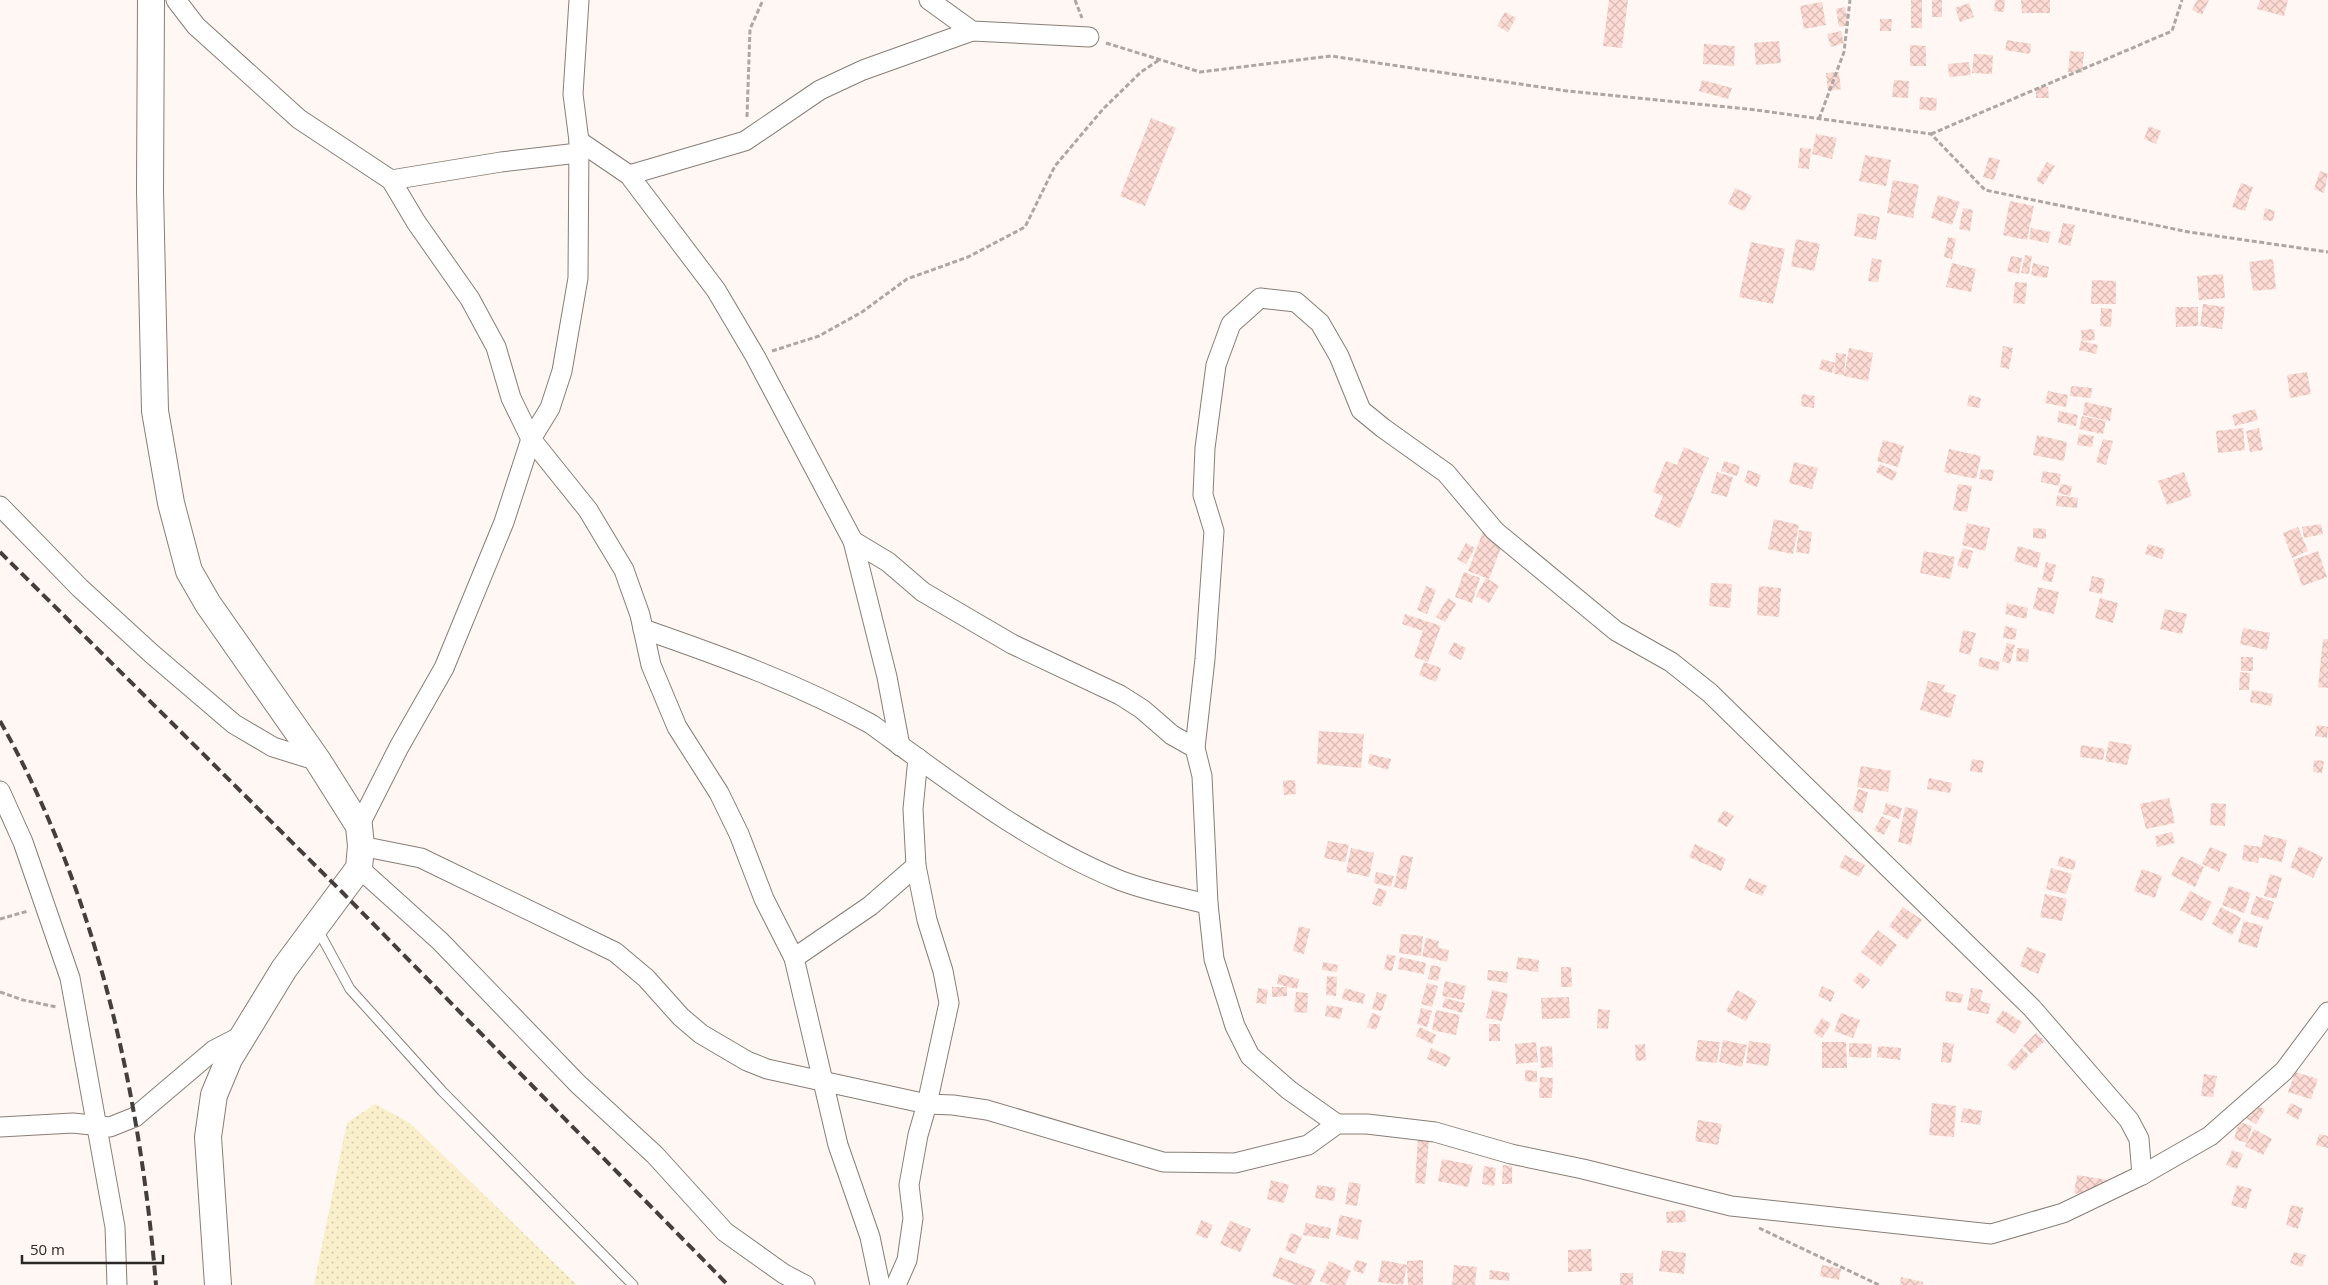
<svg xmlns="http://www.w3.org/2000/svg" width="2328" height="1285" font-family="'Open Sans',sans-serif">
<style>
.sand{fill:url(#sand-dots)}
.building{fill:url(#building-cross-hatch)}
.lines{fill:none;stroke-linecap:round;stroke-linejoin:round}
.lane-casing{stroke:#887e78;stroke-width:11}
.street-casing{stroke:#887e78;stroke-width:21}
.secondary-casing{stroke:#887e78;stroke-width:28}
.path{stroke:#ada7a3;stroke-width:3;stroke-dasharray:5 2.5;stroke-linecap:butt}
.lane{stroke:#fff;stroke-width:9}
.street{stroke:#fff;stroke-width:19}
.secondary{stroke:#fff;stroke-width:26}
.rail{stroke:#443f3c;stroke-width:4;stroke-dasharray:10 5;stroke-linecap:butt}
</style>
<defs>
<pattern id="sand-dots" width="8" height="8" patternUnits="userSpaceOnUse" patternTransform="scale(1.25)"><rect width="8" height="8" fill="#f9efca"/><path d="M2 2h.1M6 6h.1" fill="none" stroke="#d6cdad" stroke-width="1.8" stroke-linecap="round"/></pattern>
<pattern id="building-cross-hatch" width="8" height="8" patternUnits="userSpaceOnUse" patternTransform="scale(1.25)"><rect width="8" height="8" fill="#fddbd4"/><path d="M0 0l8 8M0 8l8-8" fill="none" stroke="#d9bcb6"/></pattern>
</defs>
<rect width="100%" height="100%" fill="#fef7f3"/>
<polygon class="sand" points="375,1104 410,1123 577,1285 314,1285 347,1123"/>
<g class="building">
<polygon points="1609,0 1628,0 1622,48 1603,46"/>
<rect x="1911" y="0" width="11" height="28"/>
<rect x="1932" y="0" width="10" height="17"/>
<polygon points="1995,0 2005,0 2004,12 1994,11"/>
<polygon points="2021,0 2050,0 2050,13 2022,13"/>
<polygon points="2197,0 2209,0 2202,15 2192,10"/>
<polygon points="2260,0 2288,0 2284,16 2257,9"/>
<polygon points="1822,2 1826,25 1804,29 1800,6"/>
<polygon points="1969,3 1974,17 1960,22 1955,8"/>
<polygon points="1845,7 1849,25 1839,27 1836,9"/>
<polygon points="1505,12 1516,18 1508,32 1497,26"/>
<polygon points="1880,19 1892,19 1891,31 1880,31"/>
<polygon points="1841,31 1844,43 1831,47 1827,34"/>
<polygon points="2007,40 2031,44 2030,54 2005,50"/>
<polygon points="1779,41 1781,63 1756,65 1754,43"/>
<polygon points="1704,44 1735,46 1734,66 1703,64"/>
<polygon points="1910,45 1926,46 1926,66 1910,66"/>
<polygon points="2070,51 2084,52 2082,73 2068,72"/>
<polygon points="1974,54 1993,55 1992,74 1972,73"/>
<polygon points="1969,62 1971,75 1949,77 1948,64"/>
<polygon points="1839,72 1841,89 1828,91 1826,73"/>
<polygon points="1702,80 1732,88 1728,99 1699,91"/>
<polygon points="1894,80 1909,81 1908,98 1892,97"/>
<polygon points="2036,87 2048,87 2049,98 2036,98"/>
<polygon points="1920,97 1937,98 1936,111 1919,109"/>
<polygon points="1151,118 1176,128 1145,206 1120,196"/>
<polygon points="2149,126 2161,131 2156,144 2144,139"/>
<polygon points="1816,134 1837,138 1832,159 1812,154"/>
<polygon points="1800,148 1811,149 1809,169 1798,168"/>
<polygon points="1865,155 1891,160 1886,186 1859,181"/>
<polygon points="1989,157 2000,160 1994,180 1983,177"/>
<polygon points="2047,162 2055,166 2043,185 2036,180"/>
<polygon points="2320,171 2328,174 2324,193 2314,189"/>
<polygon points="1893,180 1919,185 1913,218 1887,213"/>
<polygon points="2241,183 2253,187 2245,211 2232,207"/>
<polygon points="1735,188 1752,196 1744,211 1728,204"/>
<polygon points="1938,195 1960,202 1952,225 1931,218"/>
<polygon points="2010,201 2034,206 2027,240 2003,235"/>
<polygon points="1963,208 1973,210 1970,231 1959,229"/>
<polygon points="2265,208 2275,211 2273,221 2263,220"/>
<polygon points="1858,213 1880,217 1876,240 1854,236"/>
<polygon points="2063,223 2075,225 2070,246 2058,243"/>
<polygon points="2031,228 2051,232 2048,243 2029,239"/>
<polygon points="1948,237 1956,239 1952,259 1944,257"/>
<polygon points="1796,239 1820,244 1814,271 1791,266"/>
<polygon points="1751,242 1785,249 1773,304 1739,297"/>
<polygon points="2025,255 2032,256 2029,274 2021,273"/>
<polygon points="2011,256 2022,258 2019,274 2007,271"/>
<polygon points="1872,258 1882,260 1878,282 1868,281"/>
<polygon points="2273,259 2276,289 2253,291 2249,262"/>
<polygon points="1952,263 1976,269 1971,292 1946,287"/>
<polygon points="2033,263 2049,267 2047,278 2031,275"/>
<polygon points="2223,274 2225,298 2199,300 2197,276"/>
<polygon points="2092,280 2116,281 2116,304 2091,304"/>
<polygon points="2015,282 2027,283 2025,304 2013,303"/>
<polygon points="2203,304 2225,307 2222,329 2200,326"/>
<polygon points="2175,307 2198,307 2198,326 2176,327"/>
<polygon points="2101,308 2112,309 2111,327 2100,326"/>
<polygon points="2094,329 2095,340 2082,341 2081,330"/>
<polygon points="2081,341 2098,345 2096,354 2079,350"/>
<polygon points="2003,346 2013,348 2009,369 2000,367"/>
<polygon points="1849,348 1873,353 1868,381 1844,376"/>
<polygon points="1836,353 1846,354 1844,375 1834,374"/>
<polygon points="1822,359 1835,363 1832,373 1819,369"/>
<polygon points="2307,372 2311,394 2290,398 2287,375"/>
<polygon points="2071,386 2092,388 2091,398 2070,396"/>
<polygon points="2048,391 2068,395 2066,407 2045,403"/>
<polygon points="1802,394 1815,396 1814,408 1801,406"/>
<polygon points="1969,395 1981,398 1979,408 1967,406"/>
<polygon points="2085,402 2112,408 2110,421 2083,415"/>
<polygon points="2255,409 2258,420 2235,426 2232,415"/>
<polygon points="2059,411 2078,415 2076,426 2057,422"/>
<polygon points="2082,416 2106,421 2103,434 2079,429"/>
<polygon points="2243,428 2245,450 2218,453 2216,431"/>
<polygon points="2259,428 2263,450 2250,452 2246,431"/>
<polygon points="2079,434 2094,436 2092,447 2077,445"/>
<polygon points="2037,435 2067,442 2064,461 2033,455"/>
<polygon points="2103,439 2113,441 2106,465 2096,462"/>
<polygon points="1883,440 1904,446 1898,467 1877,461"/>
<polygon points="1684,447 1709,458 1680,528 1654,517 1663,496 1653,492 1666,461 1677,465"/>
<polygon points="1949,449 1981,456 1976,479 1944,472"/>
<polygon points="1724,461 1740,466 1737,476 1721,471"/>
<polygon points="1794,462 1818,468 1812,489 1789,483"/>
<polygon points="1880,464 1897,472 1893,481 1876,472"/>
<polygon points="1981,469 1994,470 1992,481 1979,479"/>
<polygon points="1748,470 1761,475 1757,487 1744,482"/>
<polygon points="2043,471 2061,474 2059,486 2041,482"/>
<polygon points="1717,472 1733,477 1727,497 1711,493"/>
<polygon points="2184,472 2192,496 2167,505 2158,481"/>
<polygon points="1958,484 1972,486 1967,512 1953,510"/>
<polygon points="2061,484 2072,486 2070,496 2058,493"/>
<polygon points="2057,495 2078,498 2077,508 2056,506"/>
<polygon points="1774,519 1799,525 1793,554 1768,549"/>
<polygon points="1967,523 1990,528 1985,551 1962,545"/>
<polygon points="2321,524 2323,534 2304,538 2302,527"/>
<polygon points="2298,527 2308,551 2292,558 2283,533"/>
<polygon points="2033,528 2046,529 2046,539 2033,538"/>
<polygon points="1484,529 1505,537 1489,579 1468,571"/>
<polygon points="1799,530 1812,532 1809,554 1796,552"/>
<polygon points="1466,543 1475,548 1466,564 1457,559"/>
<polygon points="2148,544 2165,549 2162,559 2145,554"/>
<polygon points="2018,546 2041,553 2037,568 2014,561"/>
<polygon points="1963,548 1973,551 1968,569 1957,566"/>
<polygon points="1924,551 1955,557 1950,579 1920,573"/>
<polygon points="2318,551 2327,577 2302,586 2293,560"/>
<polygon points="2046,562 2056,565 2052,582 2042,580"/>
<polygon points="1464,572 1480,578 1472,603 1455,597"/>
<polygon points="2092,576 2105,579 2102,594 2089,591"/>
<polygon points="1486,578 1499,586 1489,603 1476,596"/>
<polygon points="1711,583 1732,584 1730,608 1709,606"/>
<polygon points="1426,586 1436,590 1427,614 1417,610"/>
<polygon points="1759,586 1781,588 1779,617 1757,615"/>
<polygon points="2038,587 2059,592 2054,614 2033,609"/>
<polygon points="1448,598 1456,604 1445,622 1436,617"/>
<polygon points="2100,598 2118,603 2113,623 2095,618"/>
<polygon points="2007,603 2028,608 2026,619 2005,614"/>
<polygon points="2165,609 2187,614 2182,634 2160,629"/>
<polygon points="1405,614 1441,626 1428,662 1414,657 1423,631 1402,624"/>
<polygon points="2005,626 2017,629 2015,640 2003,638"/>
<polygon points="2243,628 2270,633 2267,650 2240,644"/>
<polygon points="1963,630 1976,633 1970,655 1959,652"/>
<polygon points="2323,639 2328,639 2328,688 2318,687"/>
<polygon points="1454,642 1466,648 1461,660 1448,654"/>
<polygon points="2007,643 2015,645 2010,664 2002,661"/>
<polygon points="2017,648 2029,649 2028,662 2016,661"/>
<polygon points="1980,657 2000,662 1998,671 1978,666"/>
<rect x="2241" y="657" width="12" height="14"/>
<polygon points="1424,662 1441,668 1436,682 1419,675"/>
<polygon points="2240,672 2250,673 2249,690 2239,690"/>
<polygon points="1928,681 1945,685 1943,691 1956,695 1950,718 1920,710"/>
<polygon points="2252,690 2273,694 2271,706 2250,702"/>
<polygon points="2317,725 2328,727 2327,738 2315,736"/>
<polygon points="1319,731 1364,734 1361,768 1317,764"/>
<polygon points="2109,741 2132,745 2127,765 2105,761"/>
<polygon points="2081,745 2105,749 2103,760 2080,757"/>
<polygon points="1370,754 1391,759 1388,770 1368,764"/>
<polygon points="1972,759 1984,761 1982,773 1970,771"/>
<polygon points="2314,760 2324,761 2322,773 2313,772"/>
<polygon points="1861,766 1891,771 1888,792 1857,787"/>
<polygon points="1929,778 1952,783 1950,793 1927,789"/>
<polygon points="1295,780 1296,794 1284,795 1283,781"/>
<polygon points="1858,789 1868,792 1863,813 1853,810"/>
<polygon points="2169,798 2175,823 2146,829 2140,804"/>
<polygon points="1886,803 1902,808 1899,819 1883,814"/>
<polygon points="2211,803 2226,804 2225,826 2210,825"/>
<polygon points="1905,807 1918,810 1911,845 1898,842"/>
<polygon points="1724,810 1734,816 1727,827 1717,821"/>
<polygon points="1882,816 1891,821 1884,835 1874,830"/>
<polygon points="2172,832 2175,843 2157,847 2155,836"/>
<polygon points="2264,835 2287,840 2282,862 2259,857 2258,863 2242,860 2244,845 2261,847 2260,853"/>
<polygon points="1328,841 1349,845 1345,862 1324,858"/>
<polygon points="1695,844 1726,859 1721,871 1689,857"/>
<polygon points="2299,846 2323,857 2313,878 2290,867"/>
<polygon points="2210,847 2227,854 2219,872 2202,864"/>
<polygon points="1351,848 1374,853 1369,877 1346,872"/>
<polygon points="1401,855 1413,857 1406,890 1394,887"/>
<polygon points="1845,855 1865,865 1859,877 1839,867"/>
<polygon points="2060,856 2076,861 2074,870 2057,866"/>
<polygon points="2181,856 2204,867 2195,887 2171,875"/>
<polygon points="2051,868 2072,874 2066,894 2046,889"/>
<polygon points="2142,869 2162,876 2155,898 2134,891"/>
<polygon points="1376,872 1394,876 1391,887 1374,883"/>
<polygon points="2270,874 2282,878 2276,899 2264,896"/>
<polygon points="1749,878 1767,886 1762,896 1744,889"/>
<polygon points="2229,886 2251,893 2244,913 2222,905"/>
<polygon points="1378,888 1387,891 1381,907 1372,904"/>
<polygon points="2190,891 2212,902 2202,921 2180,910"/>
<polygon points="2045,894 2067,899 2062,921 2040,917"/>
<polygon points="2256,896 2274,902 2268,920 2250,914"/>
<polygon points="1903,907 1922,920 1907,940 1889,926"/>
<polygon points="2221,907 2241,918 2232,935 2212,924"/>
<polygon points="2244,921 2263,926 2257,948 2238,942"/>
<polygon points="1299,926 1310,929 1304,954 1293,951"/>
<polygon points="1878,930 1897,945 1881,967 1861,952"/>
<polygon points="1401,934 1423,936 1421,956 1399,953"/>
<polygon points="1426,938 1439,941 1438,948 1449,950 1447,962 1422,956"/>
<polygon points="2027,947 2046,954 2038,974 2020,966"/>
<polygon points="1387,954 1396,956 1392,971 1384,969"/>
<polygon points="1400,957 1426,963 1424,974 1398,969"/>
<polygon points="1518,957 1539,960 1538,972 1516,969"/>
<polygon points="1323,962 1338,965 1337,972 1322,970"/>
<polygon points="1431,965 1441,967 1438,981 1428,979"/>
<polygon points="1561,967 1571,967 1572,987 1561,987"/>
<polygon points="1488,970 1508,972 1507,983 1487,980"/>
<polygon points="1860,972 1870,980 1863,989 1853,981"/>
<polygon points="1279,974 1299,979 1297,989 1277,984"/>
<polygon points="1327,976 1337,977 1336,996 1326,995"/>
<polygon points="1445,981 1466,986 1463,1000 1442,996"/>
<polygon points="1427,983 1438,986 1432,1007 1421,1004"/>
<polygon points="1822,986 1835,992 1831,1002 1818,996"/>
<polygon points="1272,987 1287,987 1287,996 1272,997"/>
<polygon points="1258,988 1268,990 1266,1004 1256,1003"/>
<polygon points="1345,988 1365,994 1363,1004 1342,999"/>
<polygon points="1971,988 1983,990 1980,1001 1991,1004 1988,1014 1967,1010"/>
<polygon points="1492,990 1508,994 1502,1021 1486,1018"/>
<polygon points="1737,990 1757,1001 1746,1021 1726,1011"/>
<polygon points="1946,991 1963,994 1961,1003 1945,1001"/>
<polygon points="1296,992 1308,993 1307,1013 1294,1012"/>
<polygon points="1377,992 1387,995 1382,1011 1372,1009"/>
<polygon points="1569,997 1570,1018 1542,1019 1541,998"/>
<polygon points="1445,998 1465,1003 1462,1013 1442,1007"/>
<polygon points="1327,1005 1343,1008 1340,1019 1325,1016"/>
<polygon points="1421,1008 1432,1011 1427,1027 1417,1024"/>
<polygon points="1598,1009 1610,1010 1608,1029 1597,1028"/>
<polygon points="1436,1010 1460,1015 1456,1035 1432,1030"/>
<polygon points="2003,1010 2022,1022 2015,1034 1995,1022"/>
<polygon points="1372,1013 1381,1016 1376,1030 1367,1027"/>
<polygon points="1841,1013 1860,1020 1853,1038 1834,1031"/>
<polygon points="1822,1018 1831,1024 1822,1038 1813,1032"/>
<rect x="1489" y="1024" width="11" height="17"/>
<polygon points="1420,1027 1436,1035 1432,1044 1416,1036"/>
<polygon points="2036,1033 2045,1041 2031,1054 2023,1046"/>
<polygon points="1698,1040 1720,1042 1717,1063 1695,1061"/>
<polygon points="1723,1040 1747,1045 1742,1067 1719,1062"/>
<polygon points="1749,1041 1771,1044 1768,1066 1746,1063"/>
<polygon points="1536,1042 1538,1062 1516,1064 1515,1044"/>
<polygon points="1822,1042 1846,1042 1847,1068 1822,1068"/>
<polygon points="1943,1042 1954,1044 1951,1063 1941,1062"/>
<polygon points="1849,1043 1872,1044 1871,1058 1849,1057"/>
<polygon points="1645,1044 1646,1060 1636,1061 1635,1045"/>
<polygon points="1552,1046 1553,1067 1541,1068 1540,1047"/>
<polygon points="1878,1046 1901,1048 1900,1060 1877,1057"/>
<polygon points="1431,1048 1451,1057 1446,1067 1427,1059"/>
<polygon points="2022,1048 2029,1055 2015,1071 2007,1065"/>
<polygon points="1525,1070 1537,1071 1537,1082 1525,1081"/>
<polygon points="2295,1072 2318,1079 2311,1099 2288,1092"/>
<polygon points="2204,1074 2217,1076 2213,1097 2201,1096"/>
<polygon points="1540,1077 1553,1078 1552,1098 1539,1098"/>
<polygon points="2254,1102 2265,1110 2256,1124 2244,1117"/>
<polygon points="1932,1103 1956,1106 1954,1137 1929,1135"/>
<polygon points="2291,1103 2303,1109 2298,1120 2286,1113"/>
<polygon points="1963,1108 1982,1111 1980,1125 1961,1122"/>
<polygon points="1698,1120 1722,1124 1718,1145 1695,1141"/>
<polygon points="2239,1122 2252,1126 2247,1143 2254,1129 2272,1139 2263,1155 2245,1146 2247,1143 2234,1139"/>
<polygon points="2319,1134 2328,1136 2328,1148 2316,1145"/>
<polygon points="1418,1139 1429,1140 1425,1184 1415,1183"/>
<polygon points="2232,1150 2243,1154 2237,1169 2226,1165"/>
<polygon points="1442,1159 1473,1165 1468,1187 1438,1181"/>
<polygon points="1503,1165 1512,1166 1512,1184 1502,1184"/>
<polygon points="1484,1166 1496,1168 1494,1186 1482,1184"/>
<polygon points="2077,1175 2108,1180 2105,1198 2074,1193"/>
<polygon points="1271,1180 1289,1185 1284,1203 1267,1199"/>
<polygon points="1349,1182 1361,1184 1357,1206 1345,1204"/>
<polygon points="1317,1185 1336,1188 1334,1201 1315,1198"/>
<polygon points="2237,1185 2252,1189 2246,1209 2231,1205"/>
<polygon points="2291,1205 2304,1208 2298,1229 2286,1225"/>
<polygon points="1685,1210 1686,1222 1667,1223 1666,1212"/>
<polygon points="1340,1215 1362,1220 1358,1240 1336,1235"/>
<polygon points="1201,1220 1213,1225 1207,1239 1196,1234"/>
<polygon points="1230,1221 1251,1229 1240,1252 1220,1244"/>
<polygon points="1306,1223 1331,1228 1329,1239 1303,1235"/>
<polygon points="1291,1233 1302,1237 1295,1254 1285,1250"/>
<polygon points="1591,1249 1592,1271 1568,1272 1568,1250"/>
<polygon points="1662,1250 1686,1253 1684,1274 1659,1271"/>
<polygon points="2294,1252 2306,1255 2302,1267 2290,1263"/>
<polygon points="1280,1257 1316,1270 1310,1285 1296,1285 1272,1276"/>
<polygon points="1356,1260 1367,1263 1363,1274 1353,1270"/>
<polygon points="1382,1260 1407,1265 1407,1261 1423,1260 1423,1285 1408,1285 1407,1265 1403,1285 1378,1282"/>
<polygon points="1329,1261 1351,1271 1345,1285 1330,1285 1320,1281"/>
<polygon points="1454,1265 1477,1267 1475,1285 1452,1285"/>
<polygon points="1822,1265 1841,1269 1839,1280 1820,1276"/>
<polygon points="1490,1270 1510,1273 1509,1281 1489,1279"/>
<rect x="1620" y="1273" width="13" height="12"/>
<polygon points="1901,1277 1923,1282 1923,1285 1900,1285"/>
</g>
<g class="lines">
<g class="lane-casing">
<polyline id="lane" points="318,930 350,989 442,1091 633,1285"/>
</g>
<g class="street-casing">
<g id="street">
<polyline points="176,0 196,26 299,119 391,180 416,222 470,299 496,347 511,398 531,439 588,510 624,570 640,615 651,665 677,727 719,793 739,834 764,899 794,958 838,1145 870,1237 880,1285"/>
<polyline points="929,0 972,31 1089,37"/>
<polyline points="579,141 629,175 716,290 755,356 853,541 887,677 900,746"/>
<polyline points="629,175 745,141 820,90 863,70 972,31"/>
<polyline points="391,180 501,162 578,153"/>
<polyline points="0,506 80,588 152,654 234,724 273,747 318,761"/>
<polyline points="853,541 888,562 923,592 1012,644 1120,695 1142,709 1172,735 1195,748 1202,776 1208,904 1214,959 1235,1026 1250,1056 1289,1090 1337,1124"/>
<path d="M643,629C721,656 798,684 871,724C949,781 1029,843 1119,880C1147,891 1179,897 1208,904"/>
<polyline points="1195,748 1205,659 1214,531 1203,495 1205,448 1216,365 1231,324 1260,298 1296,302 1320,323 1339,356 1361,410 1383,428 1446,473 1495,531 1616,631 1671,662 1710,693 2032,1008 2129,1120 2139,1139 2142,1175"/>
<polyline points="0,791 23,842 70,978 115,1227 117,1285"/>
<polyline points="359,826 399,747 444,668 504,522 531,439 550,408 562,371 578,278 579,141 573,94 579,0"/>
<polyline points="361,846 421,858 615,952 646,978 681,1017 701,1034 747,1061 767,1069 927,1104 953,1105 987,1110 1163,1162 1235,1163 1308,1145 1337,1124 1367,1124 1435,1132 1511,1154 1583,1169 1731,1206 1991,1234 2063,1213 2142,1175 2210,1136 2284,1071 2328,1012"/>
<polyline points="359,868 440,941 578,1084 655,1155 725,1232 784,1274 805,1285"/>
<polyline points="794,958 870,906 916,866"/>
<polyline points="0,1127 73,1123 110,1127 135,1117 214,1050 243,1035"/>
<polyline points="896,1285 907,1260 913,1218 909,1185 918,1135 927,1104 949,1003 943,971 927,920 916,866 913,809 918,758"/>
</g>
</g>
<g class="secondary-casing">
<polyline id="secondary" points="151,0 150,191 155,411 171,503 189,571 208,604 318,761 359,826 361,846 359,868 284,969 229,1059 214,1095 208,1137 218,1285"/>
</g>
<g class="path">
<polyline points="1075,0 1082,18"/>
<polyline points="1106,43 1200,72 1331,56 1567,91 1756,110 1931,134 1985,190 2189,232 2328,252"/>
<polyline points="747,117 750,29 763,0"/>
<polyline points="1819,119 1844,52 1850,0"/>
<polyline points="1931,134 2172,31 2182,0"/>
<polyline points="772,351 819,336 862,312 907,279 968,257 1025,227 1055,166 1103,109 1141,72 1159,60"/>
<polyline points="0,919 28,911"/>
<polyline points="0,992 23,1000 57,1007"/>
<polyline points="1759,1228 1879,1285"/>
</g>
<use href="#lane" class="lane"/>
<use href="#street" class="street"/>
<use href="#secondary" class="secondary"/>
<g class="rail">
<polyline points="0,552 342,892 728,1285"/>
<path d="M0,721C96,891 140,1092 156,1285"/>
</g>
</g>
<path d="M22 1255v8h141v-8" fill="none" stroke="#2c2825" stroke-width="2.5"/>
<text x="30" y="1255" font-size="15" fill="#2c2825" stroke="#fef7f3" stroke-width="4" paint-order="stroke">50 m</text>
</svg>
